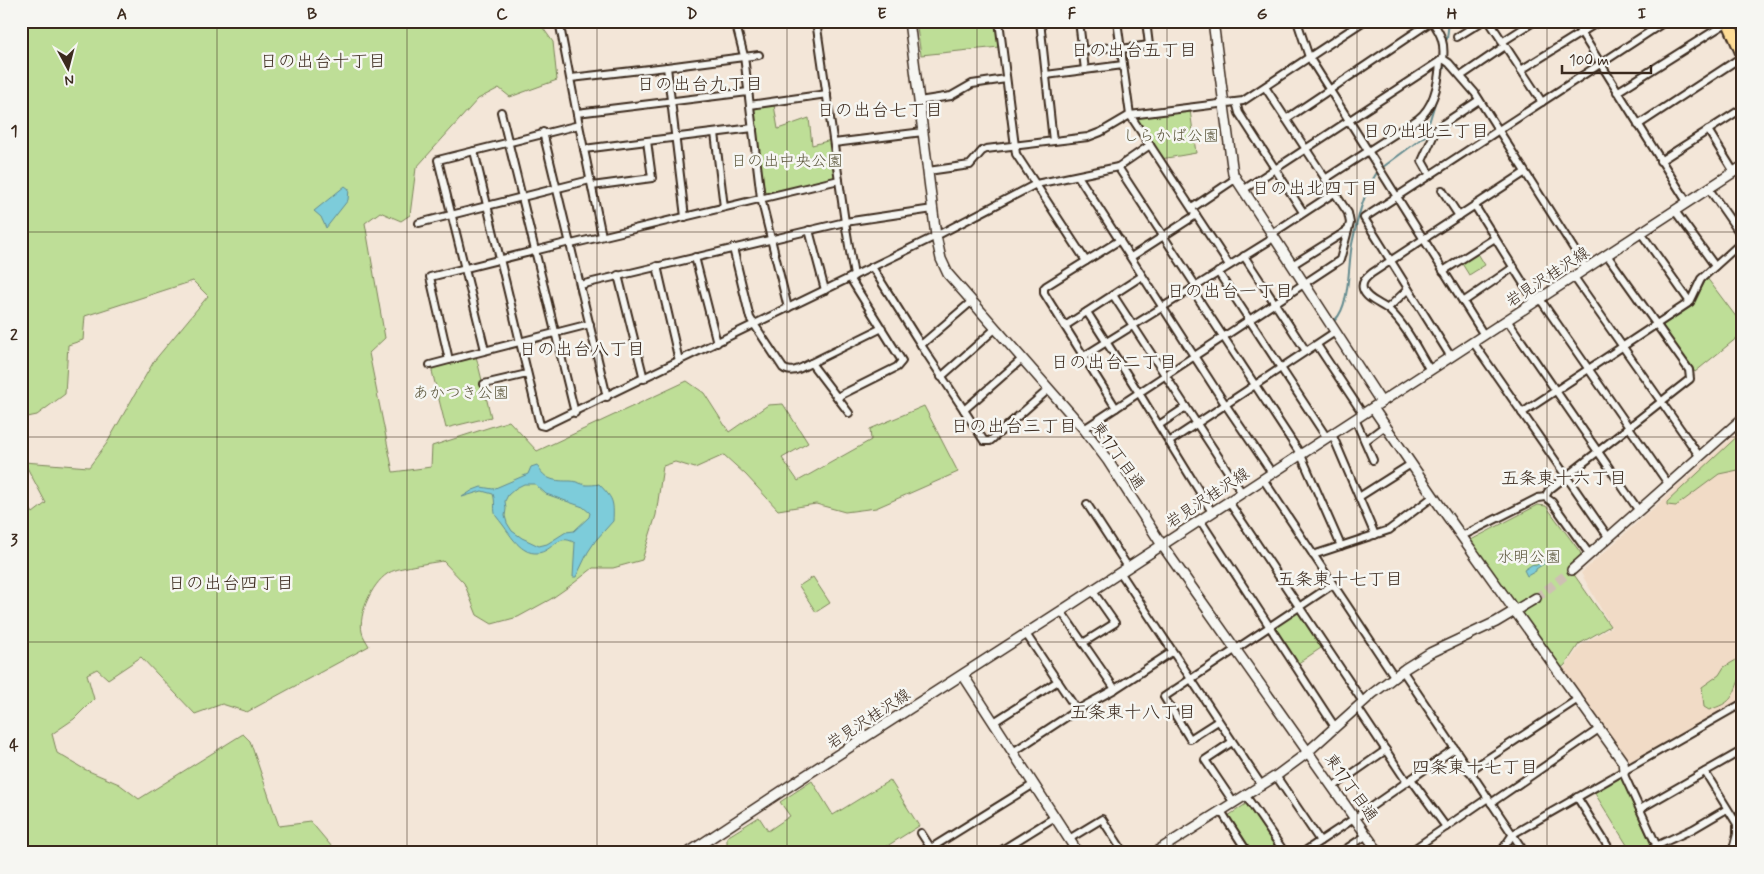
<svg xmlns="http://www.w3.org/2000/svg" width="1764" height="874" font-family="Mynerve,'Klee One',sans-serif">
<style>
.built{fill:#f1dbc6}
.green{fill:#bede97;stroke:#7c845a}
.water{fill:#7dccda;stroke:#638b8f;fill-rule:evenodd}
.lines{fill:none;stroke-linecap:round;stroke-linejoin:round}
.stream{stroke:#638b8f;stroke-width:2}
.secondary-tunnel{stroke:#cec0b3;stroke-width:9;stroke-dasharray:9 4.5;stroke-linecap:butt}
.street-casing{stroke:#3b2a1e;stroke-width:10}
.secondary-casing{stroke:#3b2a1e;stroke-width:12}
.highway-casing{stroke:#3b2a1e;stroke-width:15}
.street{stroke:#f6f6f2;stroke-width:6}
.secondary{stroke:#f6f6f2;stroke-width:9}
.highway{stroke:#ffdd96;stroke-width:11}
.grid{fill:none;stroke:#3b2a1e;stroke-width:1;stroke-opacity:0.55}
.labels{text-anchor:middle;stroke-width:5;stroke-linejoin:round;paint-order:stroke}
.park-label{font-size:16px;fill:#5c573c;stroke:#f6f6f2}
.street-label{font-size:16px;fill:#3b2a1e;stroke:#f6f6f2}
.neighbourhood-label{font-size:18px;fill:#3b2a1e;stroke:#f6f6f2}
.neatline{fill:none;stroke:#3b2a1e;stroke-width:2}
.grid-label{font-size:16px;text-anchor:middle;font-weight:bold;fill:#3b2a1e}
</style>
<rect width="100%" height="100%" fill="#f3e6d8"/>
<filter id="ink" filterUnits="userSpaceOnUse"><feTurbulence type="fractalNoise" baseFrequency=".02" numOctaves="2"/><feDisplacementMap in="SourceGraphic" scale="10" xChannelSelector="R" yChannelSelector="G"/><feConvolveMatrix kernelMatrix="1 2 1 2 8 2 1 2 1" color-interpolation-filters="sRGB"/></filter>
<g filter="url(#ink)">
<polygon class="built" points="1743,428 1743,699 1629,762 1562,671 1581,645 1611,627 1581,573"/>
<g class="green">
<path d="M21,21H345L359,23L360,21H538L553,42L557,80L510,97L499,88L478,99L416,168L410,215L401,221L380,212L365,223L385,338L369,353L393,472L431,467L432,446L509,421L537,451L687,381L704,393L729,432L768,405L783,404L808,443L782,458L798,481L871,440L870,429L924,406L958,472L876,508L845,512L816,504L778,510L746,475L724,455L695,468L675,462L663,466L656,515L642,560L613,568H593L574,583L551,599L518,617L492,624L477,615L464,583L443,561C431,563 396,567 387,574C372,584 358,614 362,632C363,637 367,642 369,646L247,712L222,704L195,714L141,657L108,679L97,669L87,674L94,699L74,719L52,734L57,753L84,769L119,784L139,799L243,734L250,741L279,826L311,822L337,853H21V496L33,513L46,503L24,462L89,467L107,443L154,361L208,296L193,281L85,316L83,340L68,345L65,394L37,415L23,418L21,414Z"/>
<polygon points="916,21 996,21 999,47 921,55"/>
<polygon points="774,105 778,129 809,118 812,145 831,140 836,178 762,196 752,107"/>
<polygon points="1190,110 1196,153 1161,159 1133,117"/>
<polygon points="1477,252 1485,265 1469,275 1461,262"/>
<polygon points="1707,278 1743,326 1743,333 1695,372 1662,326 1691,307"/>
<polygon points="476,356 491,417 446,428 431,367"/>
<polygon points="1743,431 1743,469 1719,474 1676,506 1667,505 1667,502"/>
<polygon points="1538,505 1546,506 1580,552 1581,555 1568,566 1610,626 1579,644 1565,665 1560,669 1469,541"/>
<polygon points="813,577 830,603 816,612 799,586"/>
<polygon points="1299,610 1324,646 1297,664 1273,628"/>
<path d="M1743,656V676L1740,678C1731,700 1732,702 1709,710L1704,707L1702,687L1719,675L1724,667Z"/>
<polygon points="1621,776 1651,845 1637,853 1632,853 1594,792"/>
<polygon points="890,780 919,826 876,853 727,853 727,837 759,817 768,831 790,816 780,802 812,781 833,815"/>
<polygon points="1246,804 1280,853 1253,853 1228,816"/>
</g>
<g class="water">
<polygon points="345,186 349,189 348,200 326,228 321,217 314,211"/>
<path d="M537,465C545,481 555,481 571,481C576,481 581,484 586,485C590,485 595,485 599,484C613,499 614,500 613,521L596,540L588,552L576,577H573L575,543C557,532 553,552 537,553C521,554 511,536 503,525C501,522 498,519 496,516C493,510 496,502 493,494L482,491L462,497L473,490L481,487L493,489L528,474L531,467ZM524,484H535L546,494L583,507L590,513L589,517L574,531L566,532L547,544L539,546L522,538L512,531L507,523L505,516L506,509L505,501L508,495L516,488Z"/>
<polygon points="1549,554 1553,562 1549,564 1545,563 1536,569 1536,571 1527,576 1524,570 1533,564 1535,566 1544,561 1545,557"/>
</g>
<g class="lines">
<g class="stream">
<polyline points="1447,39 1449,21"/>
<polyline points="1442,76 1444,67"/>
<polyline points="1383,167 1425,136 1436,100"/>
<path d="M1335,320C1350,306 1348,265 1352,244C1357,221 1363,194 1376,174"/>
</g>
<polyline class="secondary-tunnel" points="1536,598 1572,570"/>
<g class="street-casing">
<g id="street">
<polyline points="735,21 744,56 761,198 788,308"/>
<polyline points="816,21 845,222 854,276"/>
<polyline points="999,21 1016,154 1086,261"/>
<polyline points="1040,21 1053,141"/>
<polyline points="1079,21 1085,70"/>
<polyline points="1117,21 1130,115 1229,265"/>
<polyline points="1297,21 1309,57 1484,335"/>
<path d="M1432,21C1441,34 1445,43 1443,59L1449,63L1475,93L1586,268"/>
<polyline points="1489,21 1542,102"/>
<polyline points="1574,21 1687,202"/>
<polyline points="1457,37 1483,21"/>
<polyline points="1502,42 1535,21"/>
<polyline points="1121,49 1149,45 1146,21"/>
<polyline points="1082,51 1120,46"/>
<polyline points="1521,70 1600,21"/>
<polyline points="1046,75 1123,65"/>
<polyline points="1461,76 1505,46"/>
<polyline points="571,78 667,67"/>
<polyline points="1617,92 1728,22"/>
<polyline points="919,101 951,96 972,84 1006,79"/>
<polyline points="1236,102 1239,113 1303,212"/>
<polyline points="750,105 827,94"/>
<polyline points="501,112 575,413"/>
<polyline points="577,113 748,92"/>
<polyline points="1286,119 1432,21"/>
<polyline points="579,125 602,236"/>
<polyline points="1638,125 1743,56"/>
<polyline points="1708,130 1734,172"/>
<polyline points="543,132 607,397"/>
<polyline points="715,133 724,207"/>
<polyline points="834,143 923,132"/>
<polyline points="584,149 647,141"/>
<polyline points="474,151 539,421 540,425 544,426 936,236 1036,184 1118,167 1150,145"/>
<polyline points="1660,161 1743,108"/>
<polyline points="1118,167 1196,286"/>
<polyline points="928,171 970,165 982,151 986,149 1088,137 1101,132 1130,115 1243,101 1364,21"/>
<polyline points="1430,175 1422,161 1436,130 1440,126 1479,100"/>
<polyline points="1078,176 1225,404 1272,473"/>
<path d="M1325,179L1418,119C1435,106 1439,81 1440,61"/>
<polyline points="592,186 652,178 647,141 753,128"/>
<polyline points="1709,189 1743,238"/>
<polyline points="1243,190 1443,59"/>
<polyline points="1442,190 1459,216"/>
<polyline points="1475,206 1535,302"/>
<polyline points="1192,208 1235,179"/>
<polyline points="1675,211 1715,266"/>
<polyline points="685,217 667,67 759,55"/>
<polyline points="419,223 590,180"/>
<polyline points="809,230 825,290"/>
<polyline points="1641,233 1690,302"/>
<polyline points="571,244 839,180"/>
<path d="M733,248L750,318L783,368C792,375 802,367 811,363L849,413"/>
<polyline points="1244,256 1306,351"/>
<polyline points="695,257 717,343"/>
<polyline points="1131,257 1196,215"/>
<polyline points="1292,265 1348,230"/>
<polyline points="657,266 679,361"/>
<polyline points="872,267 921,345 964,410"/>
<polyline points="1443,271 1495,238"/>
<polyline points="1218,272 1327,438"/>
<polyline points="618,275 644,379"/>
<polyline points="1574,277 1700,457"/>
<polyline points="580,285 845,222 933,209"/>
<polyline points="1192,289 1301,455 1341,546"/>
<polyline points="1113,295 1242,493"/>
<polyline points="1540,299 1669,485"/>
<polyline points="1463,302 1514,267"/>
<polyline points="1388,308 1408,289"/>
<polyline points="1087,312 1139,393 1212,512"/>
<polyline points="1507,320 1639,511"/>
<polyline points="1065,326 1142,276"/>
<polyline points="1473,342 1609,538"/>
<polyline points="921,345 971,302"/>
<polyline points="1317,345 1363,414"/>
<polyline points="485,350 438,160 579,125 559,21"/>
<polyline points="1084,356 1269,241 1276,231 1334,193"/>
<polyline points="1451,357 1364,218 1666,21"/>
<polyline points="1022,359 964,410 984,441 990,441 1049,389"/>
<polyline points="449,360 590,324"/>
<polyline points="811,363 882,328"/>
<polyline points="430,365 449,360 430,277 570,242"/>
<path d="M1430,370C1418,351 1407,327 1390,311C1383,304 1366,300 1363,289C1361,282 1366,278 1372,273L1524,173"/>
<polyline points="941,377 995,329"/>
<polyline points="484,384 527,374"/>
<polyline points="837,397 897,367 902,361 850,278"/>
<polyline points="1116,408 1044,293 1044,288 1046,286 1120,240"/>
<polyline points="1522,413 1690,302 1701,279 1743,241"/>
<polyline points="1355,419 1373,460"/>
<polyline points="1159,425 1186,407"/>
<polyline points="1084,429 1340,260 1350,223 1348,213 1265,87"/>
<polyline points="1332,434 1375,535"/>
<polyline points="1365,441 1385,426"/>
<polyline points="1169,442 1335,332"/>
<polyline points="1263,479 1394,676"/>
<polyline points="1359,497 1411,464"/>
<polyline points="1545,497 1552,502 1590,555"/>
<polyline points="1229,502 1363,702"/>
<polyline points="1087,504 1128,567"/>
<polyline points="1200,520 1335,727"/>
<polyline points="1462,536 1538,498 1545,497 1549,490 1690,379 1689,370 1607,255"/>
<polyline points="1313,555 1389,530 1434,496"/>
<polyline points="1120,572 1262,786"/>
<polyline points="1061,611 1115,689"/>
<polyline points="1026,634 1077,710"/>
<polyline points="1083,643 1115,623 1092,590"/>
<polyline points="1402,670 1525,853"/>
<polyline points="1357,707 1407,782"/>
<polyline points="1218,721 1190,739 1164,697 1332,585"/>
<polyline points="994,722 1058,681"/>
<polyline points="1232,742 1205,760 1234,803"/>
<polyline points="1013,752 1077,710 1115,689 1172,652"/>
<polyline points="1624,770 1625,777 1660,853"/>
<polyline points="1469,771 1578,699"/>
<polyline points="1705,772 1737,824 1737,834 1732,853"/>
<polyline points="1276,776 1320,841"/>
<polyline points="1411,779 1446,827"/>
<polyline points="1333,787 1386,750"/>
<polyline points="1246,796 1285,853"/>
<polyline points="1577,797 1612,853"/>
<polyline points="1491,803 1599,729"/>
<polyline points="1640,809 1743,750"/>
<polyline points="1221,811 1248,853"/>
<polyline points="1737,824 1743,808"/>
<polyline points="921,833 934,853"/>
<polyline points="1069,839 1102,819 1124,853"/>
<polyline points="923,853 1034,784"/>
<polyline points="997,853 1055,817"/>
<polyline points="1302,853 1355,818 1454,749"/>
<polyline points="1340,853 1367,835"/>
<polyline points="1408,853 1488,798"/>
<polyline points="1500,853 1513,834 1743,703"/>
<polyline points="1644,853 1656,846 1693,829 1727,809"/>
</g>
</g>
<g class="secondary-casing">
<g id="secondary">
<polyline points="909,21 936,236 941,259 948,274 1084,429 1108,461 1162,545 1379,853"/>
<polyline points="1213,21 1233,174 1381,402"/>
<polyline points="1373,408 1440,506 1623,762 1624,770"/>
<polyline points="1572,570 1743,418"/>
<polyline points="963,675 1078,853"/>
<polyline points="688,853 797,781 1061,611 1743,166"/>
<polyline points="1154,853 1276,776 1303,756 1372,694 1406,668 1430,653 1496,622 1536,598"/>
</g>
</g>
<g class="highway-casing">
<polyline id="highway" points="1728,21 1743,56"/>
</g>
<use href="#street" class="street"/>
<use href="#secondary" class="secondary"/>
<use href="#highway" class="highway"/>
</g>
</g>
<path class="grid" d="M217,21V853M407,21V853M597,21V853M787,21V853M977,21V853M1167,21V853M1357,21V853M1547,21V853M21,232H1743M21,437H1743M21,642H1743"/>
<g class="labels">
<g class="park-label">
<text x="1171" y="141">しらかば公園</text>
<text x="787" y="166">日の出中央公園</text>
<text x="461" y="398">あかつき公園</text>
<text x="1529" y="562">水明公園</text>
</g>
<g class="street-label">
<text transform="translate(1547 276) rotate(-33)" y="6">岩見沢桂沢線</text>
<text transform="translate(1119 455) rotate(55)" y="6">東17丁目通</text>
<text transform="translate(1207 497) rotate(-33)" y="6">岩見沢桂沢線</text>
<text transform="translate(868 718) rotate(-33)" y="6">岩見沢桂沢線</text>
<text transform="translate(1352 787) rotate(55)" y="6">東17丁目通</text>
</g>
<g class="neighbourhood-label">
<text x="1134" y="56">日の出台五丁目</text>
<text x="323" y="67">日の出台十丁目</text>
<text x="700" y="90">日の出台九丁目</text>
<text x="880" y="116">日の出台七丁目</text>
<text x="1426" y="137">日の出北三丁目</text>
<text x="1315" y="194">日の出北四丁目</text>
<text x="1230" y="297">日の出台一丁目</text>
<text x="582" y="355">日の出台八丁目</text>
<text x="1114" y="368">日の出台二丁目</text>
<text x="1014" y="432">日の出台三丁目</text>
<text x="1564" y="484">五条東十六丁目</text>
<text x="1340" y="585">五条東十七丁目</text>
<text x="231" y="589">日の出台四丁目</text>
<text x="1133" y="718">五条東十八丁目</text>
<text x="1475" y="773">四条東十七丁目</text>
</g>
</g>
<rect width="1764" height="874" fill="none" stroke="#f6f6f2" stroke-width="55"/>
<g transform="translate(68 68) rotate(173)" stroke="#f6f6f2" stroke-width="4" paint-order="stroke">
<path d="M0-4L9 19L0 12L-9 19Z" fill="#3b2a1e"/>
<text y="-8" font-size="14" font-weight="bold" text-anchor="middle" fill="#3b2a1e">N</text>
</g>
<path d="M1562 65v8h89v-8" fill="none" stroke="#3b2a1e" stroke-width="2.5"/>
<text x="1569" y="65" font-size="15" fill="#3b2a1e" stroke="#f6f6f2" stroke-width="4" paint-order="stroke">100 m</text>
<rect x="28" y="28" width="1708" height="818" class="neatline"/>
<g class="grid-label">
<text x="122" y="19">A</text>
<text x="312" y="19">B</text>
<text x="502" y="19">C</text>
<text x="692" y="19">D</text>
<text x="882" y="19">E</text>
<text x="1072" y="19">F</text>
<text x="1262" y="19">G</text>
<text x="1452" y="19">H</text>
<text x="1642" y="19">I</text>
<text x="14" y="136">1</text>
<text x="14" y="340">2</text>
<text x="14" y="545">3</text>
<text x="14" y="750">4</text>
</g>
</svg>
